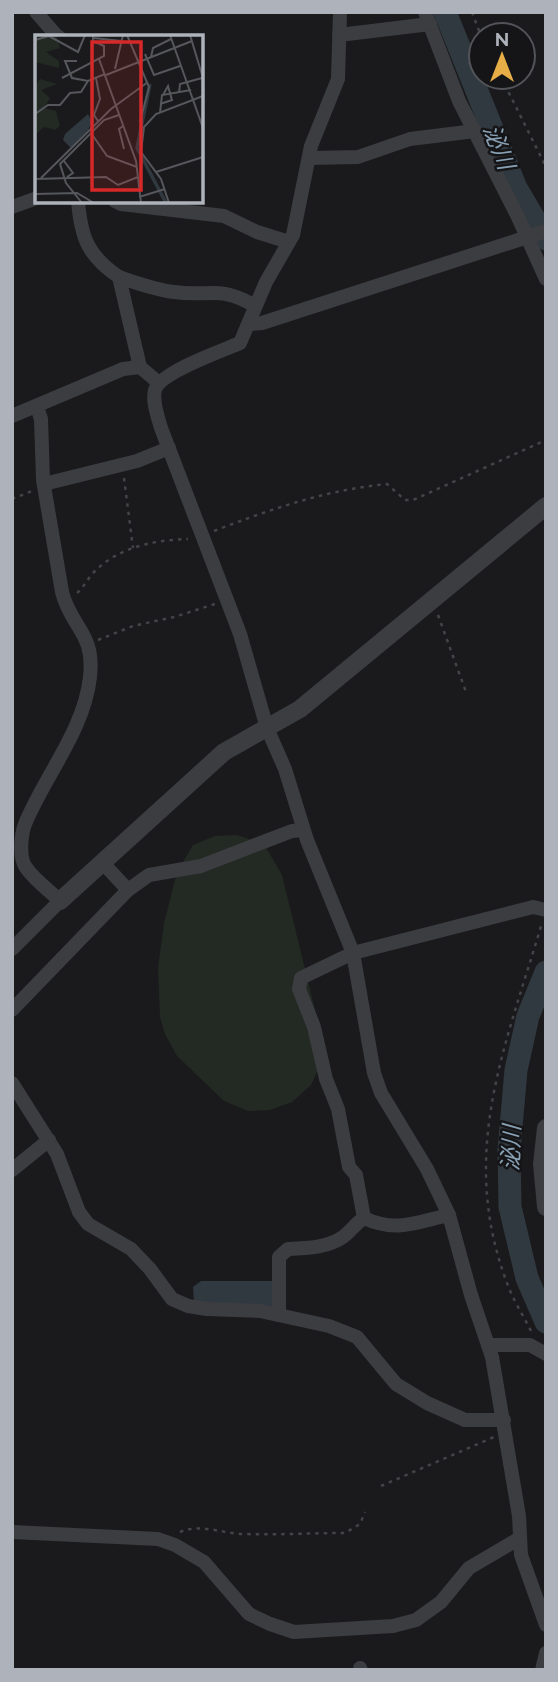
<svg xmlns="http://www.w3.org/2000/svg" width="558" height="1682" font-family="Raleway,'Noto Sans JP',sans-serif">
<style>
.green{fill:#222a23}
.water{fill:#313940}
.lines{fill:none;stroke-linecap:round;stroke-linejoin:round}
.river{stroke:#313940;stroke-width:23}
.path{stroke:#424448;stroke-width:2.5;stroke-dasharray:3.5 5;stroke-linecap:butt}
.minor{stroke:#3c3d41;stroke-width:14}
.tertiary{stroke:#3c3d41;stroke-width:18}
.labels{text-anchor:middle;stroke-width:5;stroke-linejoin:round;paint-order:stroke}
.water-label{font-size:23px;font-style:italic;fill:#88a0b3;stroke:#151517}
.inset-river{fill:none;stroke:#313940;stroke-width:3.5}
.inset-road{fill:none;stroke:#55575c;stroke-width:2}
.view{fill:#d62828;fill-opacity:0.15;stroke:#d62828;stroke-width:3.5}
.inset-edge{fill:none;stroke:#aeb2bb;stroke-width:3.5}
</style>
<rect width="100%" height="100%" fill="#1a1a1c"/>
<polygon class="green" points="237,835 264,844 282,875 319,1026 320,1065 311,1085 292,1102 270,1110 248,1111 224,1101 177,1056 165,1034 160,1017 158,968 164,923 177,872 193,845 215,836"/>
<polygon class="water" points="201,1281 274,1281 274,1299 271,1309 194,1303 193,1287"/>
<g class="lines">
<g class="river">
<polyline points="445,12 516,188 546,239"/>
<polyline points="546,972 528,1016 516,1070 509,1150 510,1207 527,1278 546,1322"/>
</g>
<g class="path">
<polyline points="472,12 481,36"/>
<polyline points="501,77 546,167"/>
<polyline points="124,478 133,548"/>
<polyline points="12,499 32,491"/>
<path d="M214,531C271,509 326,490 387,484L405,500H413L546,440"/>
<path d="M77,593C84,587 88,578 95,571C119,547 155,540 188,539"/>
<polyline points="438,615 466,692"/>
<polyline points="98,640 133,626 174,617 215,604"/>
<path d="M531,1331C523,1315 513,1300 507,1283C458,1153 505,1048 542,923"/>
<polyline points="381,1486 494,1437"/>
<path d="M180,1532C201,1523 223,1534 245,1534C279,1535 312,1533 345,1533L360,1524L365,1512"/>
</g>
<g class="minor">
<polyline points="36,12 56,35 59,37"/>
<path d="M340,12L338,79L311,146L293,235L266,282L240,343C222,351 160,372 155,390C152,402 158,417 161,428L240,634L267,728L285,769L307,840L353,953L374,1073L381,1093L427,1169L449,1215L471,1295L492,1357L519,1516L521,1555L546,1625"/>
<polyline points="425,12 459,101 517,215 546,279"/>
<polyline points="339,35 430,24"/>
<polyline points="309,158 358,157 410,139 475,131"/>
<path d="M78,201C81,238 88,256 119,277L140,367L159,383"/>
<polyline points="115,201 121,204 224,216 257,232 289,242"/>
<polyline points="12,207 37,198"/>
<path d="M119,277C137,283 156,290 174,292C210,297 219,285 255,306"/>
<polyline points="250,324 262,323 546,231"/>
<polyline points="12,416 123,369 140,367"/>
<polyline points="44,484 137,461 169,448"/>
<polyline points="102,862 128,890"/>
<path d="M12,949L60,901C49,890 33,879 25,866C19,856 21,835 25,824C45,775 84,731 90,677C95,632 71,628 62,592L43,480L41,419L37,407"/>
<polyline points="12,1010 128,890 149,875 201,866 292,831 303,830"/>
<polyline points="12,1083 57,1154 79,1212 88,1224 131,1249 150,1269 172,1299 188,1306 207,1309 260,1311 329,1326 357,1337 396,1384 427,1403 465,1420 504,1420"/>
<polyline points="12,1170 49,1140"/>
<polyline points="364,1218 356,1175 349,1167 338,1109 326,1079 314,1027 299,989 301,978 353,953 533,907 546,910"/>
<path d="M364,1218C396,1233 417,1222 449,1215"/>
<path d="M279,1315V1257L288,1249C307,1248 327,1248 343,1237C351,1231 356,1223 364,1218"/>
<polyline points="488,1345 530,1345 546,1354"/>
<polyline points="12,1532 158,1539 175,1545 204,1562 249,1614 270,1624 294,1632 393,1626 416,1620 441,1602 469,1568 520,1538"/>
<polyline points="360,1668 361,1670"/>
<polyline points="542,1670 546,1653"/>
</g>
<g class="tertiary">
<polyline points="60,901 224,752 300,709 546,506"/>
<polyline points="546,1128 542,1164 546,1207"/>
</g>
</g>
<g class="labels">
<g class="water-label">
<text transform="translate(499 147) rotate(68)" y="8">泌川</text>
<text transform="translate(511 1148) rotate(-88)" y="8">泌川</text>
</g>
</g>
<g transform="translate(35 35)">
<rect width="168" height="168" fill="#1a1a1c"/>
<path d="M0,0H21L25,13L11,17L24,26V33L0,27ZM5,44L22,49L6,55L15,63L9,73L21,76L25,91L20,95L9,92L0,100V51Z" fill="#222a23"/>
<path d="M53,79L57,87L53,95L36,113L28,105L30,99Z" fill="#313940"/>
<path class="inset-river" d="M115,49L102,113L131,168"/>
<path class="inset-road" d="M92,0L114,52L105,87M135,0L168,93M155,0L168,43M58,3L87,6M0,5L14,1L43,17L50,0M110,19L119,40L145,31M116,22L118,13L136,4M64,24L101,126L106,168M42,26H30L37,43L53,46L70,39M80,34L88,0M71,40L157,6M27,43L69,21V11L58,6V0M61,43L65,64L59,80L63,86M144,58L145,49L167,43M125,69L137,65L133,51L128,60M125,78L127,60L156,55M0,79L13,70H25L35,58L46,57L53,46M88,91L84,94L89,114M56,98L72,121L102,132M29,126L38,138L32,142M121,137L168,122M6,143L76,74L113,47M0,144L71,142L83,150L103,142M0,159L42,158L59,168M104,162L130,154M47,168L31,148L25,129L69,85L84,80M134,168L126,144L106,117L109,92L121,79L168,61"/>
<path class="view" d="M57,7H106V155H57Z"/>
<rect width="168" height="168" class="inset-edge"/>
</g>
<rect width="558" height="1682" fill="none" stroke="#aeb2bb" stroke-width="28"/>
<g transform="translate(502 56)"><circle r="33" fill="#151517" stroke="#525459" stroke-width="2"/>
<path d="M0-5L12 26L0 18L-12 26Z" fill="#e7ae48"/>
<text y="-10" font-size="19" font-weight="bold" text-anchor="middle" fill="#aeb2bb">N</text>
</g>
</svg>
